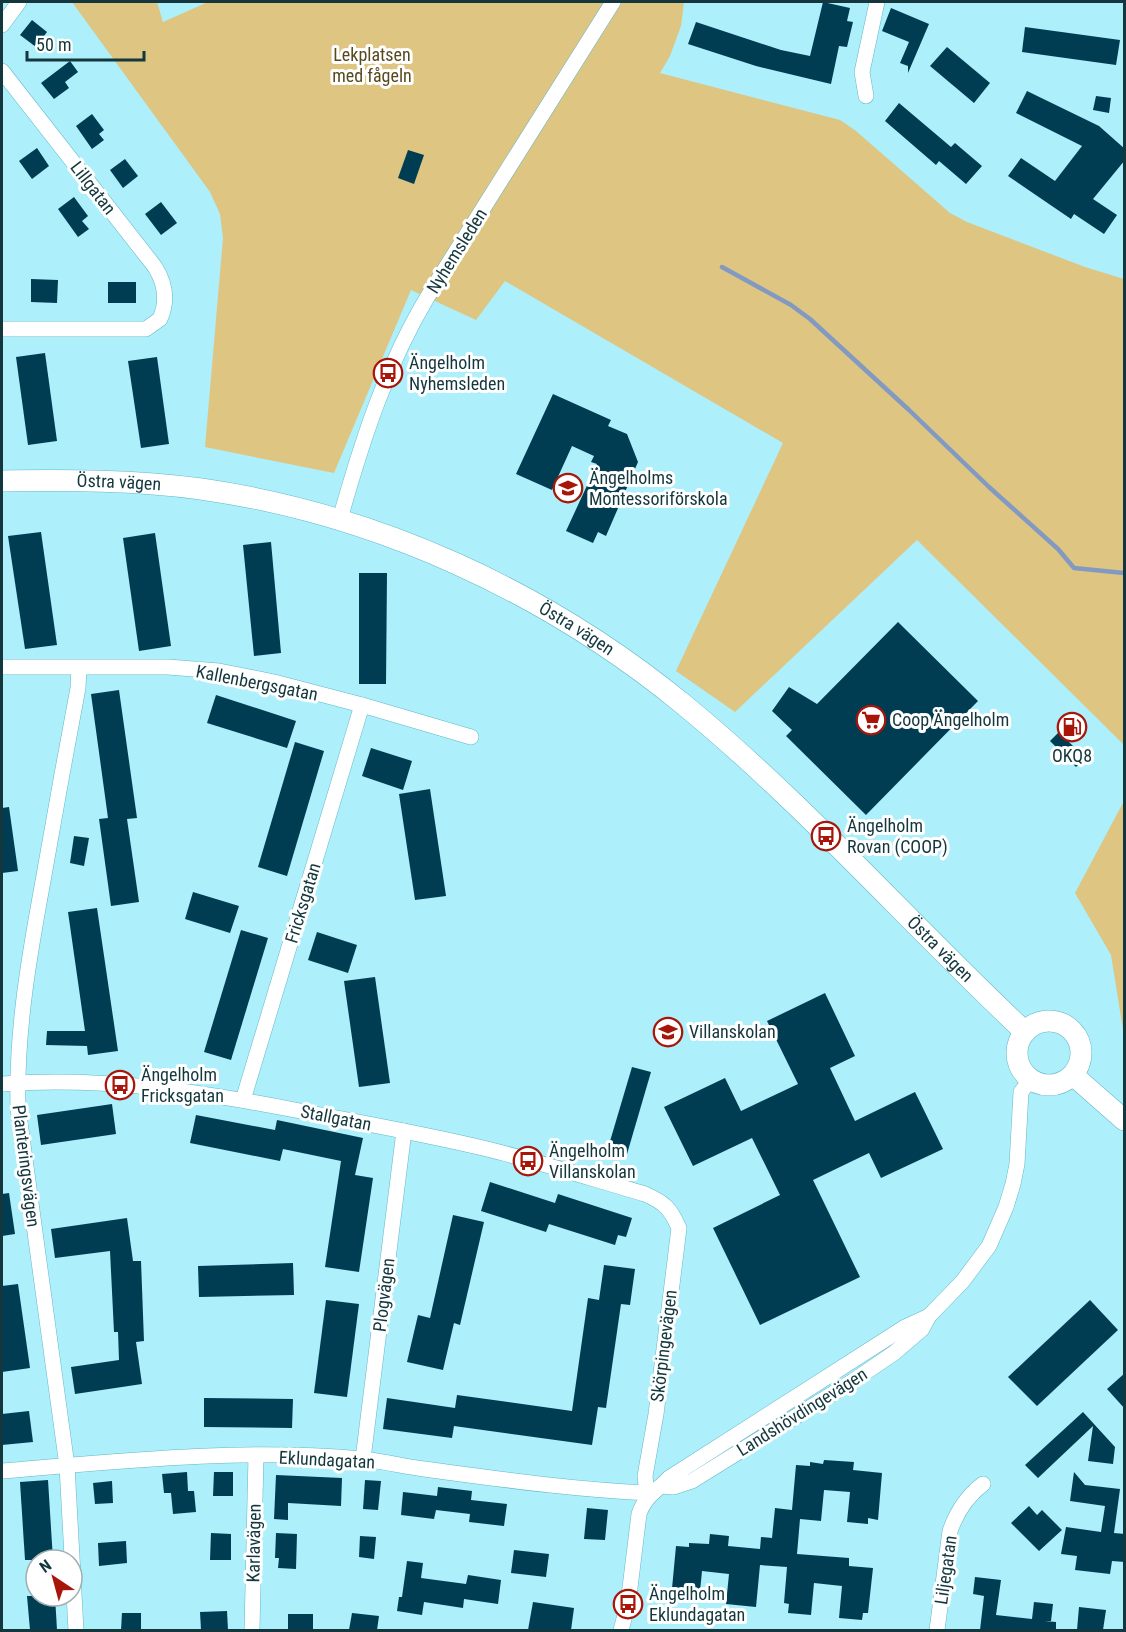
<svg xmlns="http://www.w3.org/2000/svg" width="1126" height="1632" font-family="'Roboto Condensed',sans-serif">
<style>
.green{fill:#dec582}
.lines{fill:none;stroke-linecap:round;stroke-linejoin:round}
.stream{stroke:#829ac1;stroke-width:4.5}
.building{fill:#003d53}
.minor-casing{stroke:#63b8c7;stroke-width:16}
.secondary-casing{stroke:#63b8c7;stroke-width:22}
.minor{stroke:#fff;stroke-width:15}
.secondary{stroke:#fff;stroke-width:21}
.labels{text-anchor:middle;stroke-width:6;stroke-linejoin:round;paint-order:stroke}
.park-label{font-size:18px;fill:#58481d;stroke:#fff}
.street-label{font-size:18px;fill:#13373d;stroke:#fff}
.poi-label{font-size:18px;fill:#13373d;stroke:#fff;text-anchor:start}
</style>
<rect width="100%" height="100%" fill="#adeffb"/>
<g class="green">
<polygon points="72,2 157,2 163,22 208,2 684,2 681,26 670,56 660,73 840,120 856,131 950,213 967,222 1085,267 1124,279 1124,745 917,540 735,712 676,671 783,443 505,281 476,320 411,290 334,473 205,447 223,238 220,214 210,192"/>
<polygon points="1124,801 1124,1036 1111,955 1075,893"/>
</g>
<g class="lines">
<polyline class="stream" points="722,267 791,305 810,319 909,410 989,487 1058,549 1074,568 1124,573"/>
</g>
<g class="building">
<polygon points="823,2 850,8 847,21 853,22 847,47 839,46 831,84 756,66 688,44 696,22 781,50 810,56"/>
<polygon points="891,8 929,24 908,73 908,66 900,63 909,42 882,31"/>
<polygon points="32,20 47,32 36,47 20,35"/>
<polygon points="1025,27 1120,40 1116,65 1022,52"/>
<polygon points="947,47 990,83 974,103 930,66"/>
<polygon points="70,61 78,72 65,82 69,88 54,99 41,83"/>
<polygon points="1027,91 1099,126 1125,149 1125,160 1093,199 1117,215 1104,234 1074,214 1071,219 1008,176 1021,158 1055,181 1082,146 1016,113"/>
<polygon points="1096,96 1111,98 1109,113 1093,110"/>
<polygon points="899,103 951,147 955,143 982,166 966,184 939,161 936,165 885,121"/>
<polygon points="92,114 104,130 99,134 104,140 92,149 76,126"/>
<polygon points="37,148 49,166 32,179 19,161"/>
<polygon points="408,150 424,155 414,184 398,178"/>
<polygon points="125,159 138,176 123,188 110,170"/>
<polygon points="74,197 88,216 82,221 89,229 78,237 58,209"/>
<polygon points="161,202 177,223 161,235 145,214"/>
<polygon points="31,279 58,280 57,303 31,302"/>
<rect x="108" y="282" width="28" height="21"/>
<polygon points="45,353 57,441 28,445 16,357"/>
<polygon points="157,357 169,444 141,448 128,361"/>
<polygon points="553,394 611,420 608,426 627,434 638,462 606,536 598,532 593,543 566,531 597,464 591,462 594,456 572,446 552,490 516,474"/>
<polygon points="41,532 57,645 25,649 8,536"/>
<polygon points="155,533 171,646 139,651 123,538"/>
<polygon points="271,542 281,653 254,656 243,545"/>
<polygon points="359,573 387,573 386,684 359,684"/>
<polygon points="898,622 978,701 866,815 786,736 792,730 772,711 789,687 817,704"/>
<polygon points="119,690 137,818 127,819 139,902 111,906 99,819 108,818 91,694"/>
<polygon points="216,695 296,721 287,748 207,723"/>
<polygon points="1059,732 1085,758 1076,767 1050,741"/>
<polygon points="295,742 324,751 287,876 258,867"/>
<polygon points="371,748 412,761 403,790 362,776"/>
<polygon points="430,789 446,896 415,900 399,794"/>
<polygon points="9,807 18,871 2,873 2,808"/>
<polygon points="74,836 89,838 84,866 70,863"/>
<polygon points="193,892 239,906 230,933 185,919"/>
<polygon points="97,908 118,1051 88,1055 87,1046 46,1045 47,1031 85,1031 68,912"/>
<polygon points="241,930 268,938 231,1060 204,1052"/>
<polygon points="317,932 357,945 348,973 308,960"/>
<polygon points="375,977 390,1083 359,1087 344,981"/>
<polygon points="825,993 855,1056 830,1068 855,1121 915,1092 943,1149 881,1178 869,1153 813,1180 860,1277 760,1325 713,1228 780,1195 752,1138 693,1166 664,1107 725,1078 741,1111 798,1084 767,1021"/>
<polygon points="632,1067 651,1072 627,1154 608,1148"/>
<polygon points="112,1104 116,1134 41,1145 37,1115"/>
<polygon points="196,1115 275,1130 277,1120 363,1138 355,1175 373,1178 359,1272 325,1267 341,1161 283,1149 280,1161 190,1143"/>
<polygon points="490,1182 555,1203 558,1194 632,1218 626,1237 618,1235 615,1245 549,1224 546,1232 481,1211"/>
<polygon points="9,1193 15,1234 2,1236 2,1194"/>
<polygon points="453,1215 484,1222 460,1325 454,1323 443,1370 407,1362 418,1315 430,1318"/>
<polygon points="127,1218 133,1261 141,1261 144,1341 136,1342 142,1384 75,1394 71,1367 119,1360 118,1332 114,1332 110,1251 55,1258 51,1229"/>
<polygon points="293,1263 294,1295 199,1297 198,1266"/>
<polygon points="604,1265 635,1269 630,1305 621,1304 606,1408 598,1407 592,1445 454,1426 452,1438 383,1429 387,1398 455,1408 457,1395 572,1411 588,1298 599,1300"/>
<polygon points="18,1284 30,1368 2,1372 2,1286"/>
<polygon points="326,1300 359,1304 347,1397 314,1393"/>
<polygon points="1090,1300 1118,1330 1037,1406 1008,1377"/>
<polygon points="1125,1373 1125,1409 1107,1389"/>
<polygon points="204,1398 293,1399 292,1428 204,1427"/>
<polygon points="29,1411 33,1442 2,1445 2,1414"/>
<polygon points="1083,1412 1115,1447 1113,1464 1088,1461 1093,1426 1038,1478 1025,1465"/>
<polygon points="824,1460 854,1462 853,1470 882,1473 878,1520 868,1518 868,1524 847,1522 850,1492 824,1490 821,1521 800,1519 797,1554 849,1558 849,1566 873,1568 868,1613 863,1613 862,1620 839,1618 842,1586 814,1583 811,1615 788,1613 789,1604 784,1603 787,1567 760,1565 756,1607 726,1604 729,1574 702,1571 699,1602 671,1599 676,1546 689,1547 689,1543 709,1544 710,1534 729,1536 728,1546 760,1549 761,1537 772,1538 775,1508 792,1510 796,1465 810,1466 810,1462 823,1464"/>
<polygon points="187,1472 188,1491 194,1491 196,1512 173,1514 171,1493 164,1493 162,1474"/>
<polygon points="214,1472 233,1472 233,1496 213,1496"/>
<polygon points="1074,1472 1085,1485 1120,1489 1114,1533 1125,1534 1125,1562 1112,1561 1110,1574 1075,1570 1077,1556 1061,1554 1066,1527 1101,1532 1105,1506 1070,1501"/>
<polygon points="276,1475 342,1478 341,1506 288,1503 288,1520 274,1519"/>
<polygon points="48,1480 53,1560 25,1560 20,1482"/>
<polygon points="365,1480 381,1481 378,1510 363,1509"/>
<polygon points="112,1481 113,1503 95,1504 93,1483"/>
<polygon points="438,1487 472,1491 471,1500 507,1504 504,1526 469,1522 470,1514 436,1510 434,1519 401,1515 403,1492 437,1496"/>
<polygon points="1029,1506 1037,1515 1042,1510 1062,1530 1039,1551 1011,1523"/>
<polygon points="587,1508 608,1510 605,1540 584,1539"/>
<polygon points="211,1533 231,1534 231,1560 210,1560"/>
<polygon points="276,1533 297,1534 296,1569 278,1568 279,1558 275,1558"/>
<polygon points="360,1536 376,1537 374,1559 359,1557"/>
<polygon points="126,1541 127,1563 99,1566 98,1543"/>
<polygon points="514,1550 549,1554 546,1577 511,1573"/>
<polygon points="407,1561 423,1563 421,1578 466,1584 468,1575 501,1580 498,1604 464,1599 463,1608 424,1602 422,1615 397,1611 399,1597 402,1597"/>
<polygon points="975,1577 1001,1580 996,1615 1032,1619 1034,1602 1053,1604 1051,1621 1045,1621 1056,1622 1056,1630 980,1630 984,1596 973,1594"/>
<polygon points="27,1596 55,1596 57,1630 30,1630"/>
<polygon points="533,1602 574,1608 571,1630 528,1630"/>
<polygon points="1079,1607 1106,1610 1103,1630 1077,1630"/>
<polygon points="227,1611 228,1630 201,1630 200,1612"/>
<polygon points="122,1613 141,1613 141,1630 121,1630"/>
<polygon points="352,1613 379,1616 377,1630 349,1630"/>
<rect x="288" y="1614" width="25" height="16"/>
</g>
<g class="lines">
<g class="minor-casing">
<g id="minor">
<polyline points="2,25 19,2"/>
<path d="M2,71L155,267C165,283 168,301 160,319L146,329H2"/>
<polyline points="866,96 862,72 877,2"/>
<path d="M340,519C362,441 386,366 428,296L613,2"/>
<polyline points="2,667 168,667 219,671 274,682 362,705 471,737"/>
<path d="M2,1084C102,1076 202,1092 300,1111C362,1123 425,1134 487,1149C540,1162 593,1179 645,1194C665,1203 670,1208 679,1228L656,1414L645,1476L646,1485L651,1493"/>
<polyline points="243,1100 362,705"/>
<polyline points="363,1459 404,1131"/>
<path d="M2,1471C121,1461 241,1448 361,1459C382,1461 403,1466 424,1469C499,1479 575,1490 651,1493"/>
<polyline points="661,1486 674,1487 692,1481 853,1381 894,1353 922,1329 929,1316 962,1282 989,1246 1006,1207 1013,1184 1017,1164 1021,1092 1030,1080"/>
<path d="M76,1630L67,1466L18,1108C16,1031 29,957 43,881C54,817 66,752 78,688L79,668"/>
<polyline points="252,1630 256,1456"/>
<path d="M621,1630L628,1604L639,1514C645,1496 657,1491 669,1478L905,1327L929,1316"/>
<path d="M937,1630L950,1531C957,1511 967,1496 983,1484"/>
</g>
</g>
<g class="secondary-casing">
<g id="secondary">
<path id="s1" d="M2,481C68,480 135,480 201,489C377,514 546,592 683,704C805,804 910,924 1025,1032"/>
<circle cx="1049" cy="1053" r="32"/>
<polyline points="1073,1075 1124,1120"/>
</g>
</g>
<use href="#minor" class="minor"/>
<use href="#secondary" class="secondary"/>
</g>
<defs>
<g id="bus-ring" transform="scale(1.5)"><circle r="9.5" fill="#fff" stroke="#a81609" stroke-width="1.5"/><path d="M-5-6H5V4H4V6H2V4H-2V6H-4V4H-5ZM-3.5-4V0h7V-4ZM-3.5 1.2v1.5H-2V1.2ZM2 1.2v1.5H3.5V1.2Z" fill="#a81609"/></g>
<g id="school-ring" transform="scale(1.5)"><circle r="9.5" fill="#fff" stroke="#a81609" stroke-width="1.5"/><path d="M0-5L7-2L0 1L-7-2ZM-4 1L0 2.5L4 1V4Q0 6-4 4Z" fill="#a81609"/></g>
<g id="supermarket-ring" transform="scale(1.5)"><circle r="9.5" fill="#fff" stroke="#a81609" stroke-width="1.5"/><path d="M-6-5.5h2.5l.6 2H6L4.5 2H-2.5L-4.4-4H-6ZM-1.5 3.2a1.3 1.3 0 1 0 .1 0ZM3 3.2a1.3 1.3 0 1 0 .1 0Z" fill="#a81609"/></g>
<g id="fuel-ring" transform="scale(1.5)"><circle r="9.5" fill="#fff" stroke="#a81609" stroke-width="1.5"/><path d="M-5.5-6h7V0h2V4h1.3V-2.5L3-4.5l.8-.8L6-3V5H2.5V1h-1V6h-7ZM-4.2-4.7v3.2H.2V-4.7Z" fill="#a81609"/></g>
</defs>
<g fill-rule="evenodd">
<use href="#bus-ring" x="388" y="373"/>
<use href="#school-ring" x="568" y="488"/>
<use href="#supermarket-ring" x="871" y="720"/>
<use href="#fuel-ring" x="1072" y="727"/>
<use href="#bus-ring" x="826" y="836"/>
<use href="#school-ring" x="668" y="1032"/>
<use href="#bus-ring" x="120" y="1085"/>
<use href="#bus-ring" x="528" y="1161"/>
<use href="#bus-ring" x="628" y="1604"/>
</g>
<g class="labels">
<g class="park-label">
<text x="372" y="61">Lekplatsen<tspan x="372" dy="21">med fågeln</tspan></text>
</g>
<g class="street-label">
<text transform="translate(93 188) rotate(52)" y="6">Lillgatan</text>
<text transform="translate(457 251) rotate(-58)" y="6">Nyhemsleden</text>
<text dy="6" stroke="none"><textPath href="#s1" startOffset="117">Östra vägen</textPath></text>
<text dy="6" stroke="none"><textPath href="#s1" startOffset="603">Östra vägen</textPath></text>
<text transform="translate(257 683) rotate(11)" y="6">Kallenbergsgatan</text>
<text transform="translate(303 903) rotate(-73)" y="6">Fricksgatan</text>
<text dy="6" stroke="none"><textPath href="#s1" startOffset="1089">Östra vägen</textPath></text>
<text transform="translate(336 1118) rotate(11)" y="6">Stallgatan</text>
<text transform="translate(26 1166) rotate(83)" y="6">Planteringsvägen</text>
<text transform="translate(384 1295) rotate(-83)" y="6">Plogvägen</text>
<text transform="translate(664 1346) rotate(-83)" y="6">Skörpingevägen</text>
<text transform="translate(802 1412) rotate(-32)" y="6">Landshövdingevägen</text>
<text transform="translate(327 1460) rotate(3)" y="6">Eklundagatan</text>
<text transform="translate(254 1543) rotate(-89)" y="6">Karlavägen</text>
<text transform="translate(946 1570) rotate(-82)" y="6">Liljegatan</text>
</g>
<g class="poi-label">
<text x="409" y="369">Ängelholm<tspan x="409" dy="21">Nyhemsleden</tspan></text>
<text x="589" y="484">Ängelholms<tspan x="589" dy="21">Montessoriförskola</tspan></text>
<text x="892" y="726">Coop Ängelholm</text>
<text x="1072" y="762" text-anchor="middle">OKQ8</text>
<text x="847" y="832">Ängelholm<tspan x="847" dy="21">Rovan (COOP)</tspan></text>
<text x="689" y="1038">Villanskolan</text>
<text x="141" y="1081">Ängelholm<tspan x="141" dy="21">Fricksgatan</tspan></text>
<text x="549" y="1157">Ängelholm<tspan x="549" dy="21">Villanskolan</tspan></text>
<text x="649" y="1600">Ängelholm<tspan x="649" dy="21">Eklundagatan</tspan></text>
</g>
</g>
<rect width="1126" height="1632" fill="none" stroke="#13373d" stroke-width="6"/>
<g transform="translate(54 1578) rotate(324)"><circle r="28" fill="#ffffff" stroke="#a1afb1" stroke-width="1.5"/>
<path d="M0-4.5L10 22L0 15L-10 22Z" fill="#a81609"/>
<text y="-9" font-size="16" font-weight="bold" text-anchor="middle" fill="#13373d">N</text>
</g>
<path d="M27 51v9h117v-9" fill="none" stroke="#13373d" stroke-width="3"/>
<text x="36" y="51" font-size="18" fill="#13373d" stroke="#ffffff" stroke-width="4.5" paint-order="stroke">50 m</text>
</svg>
